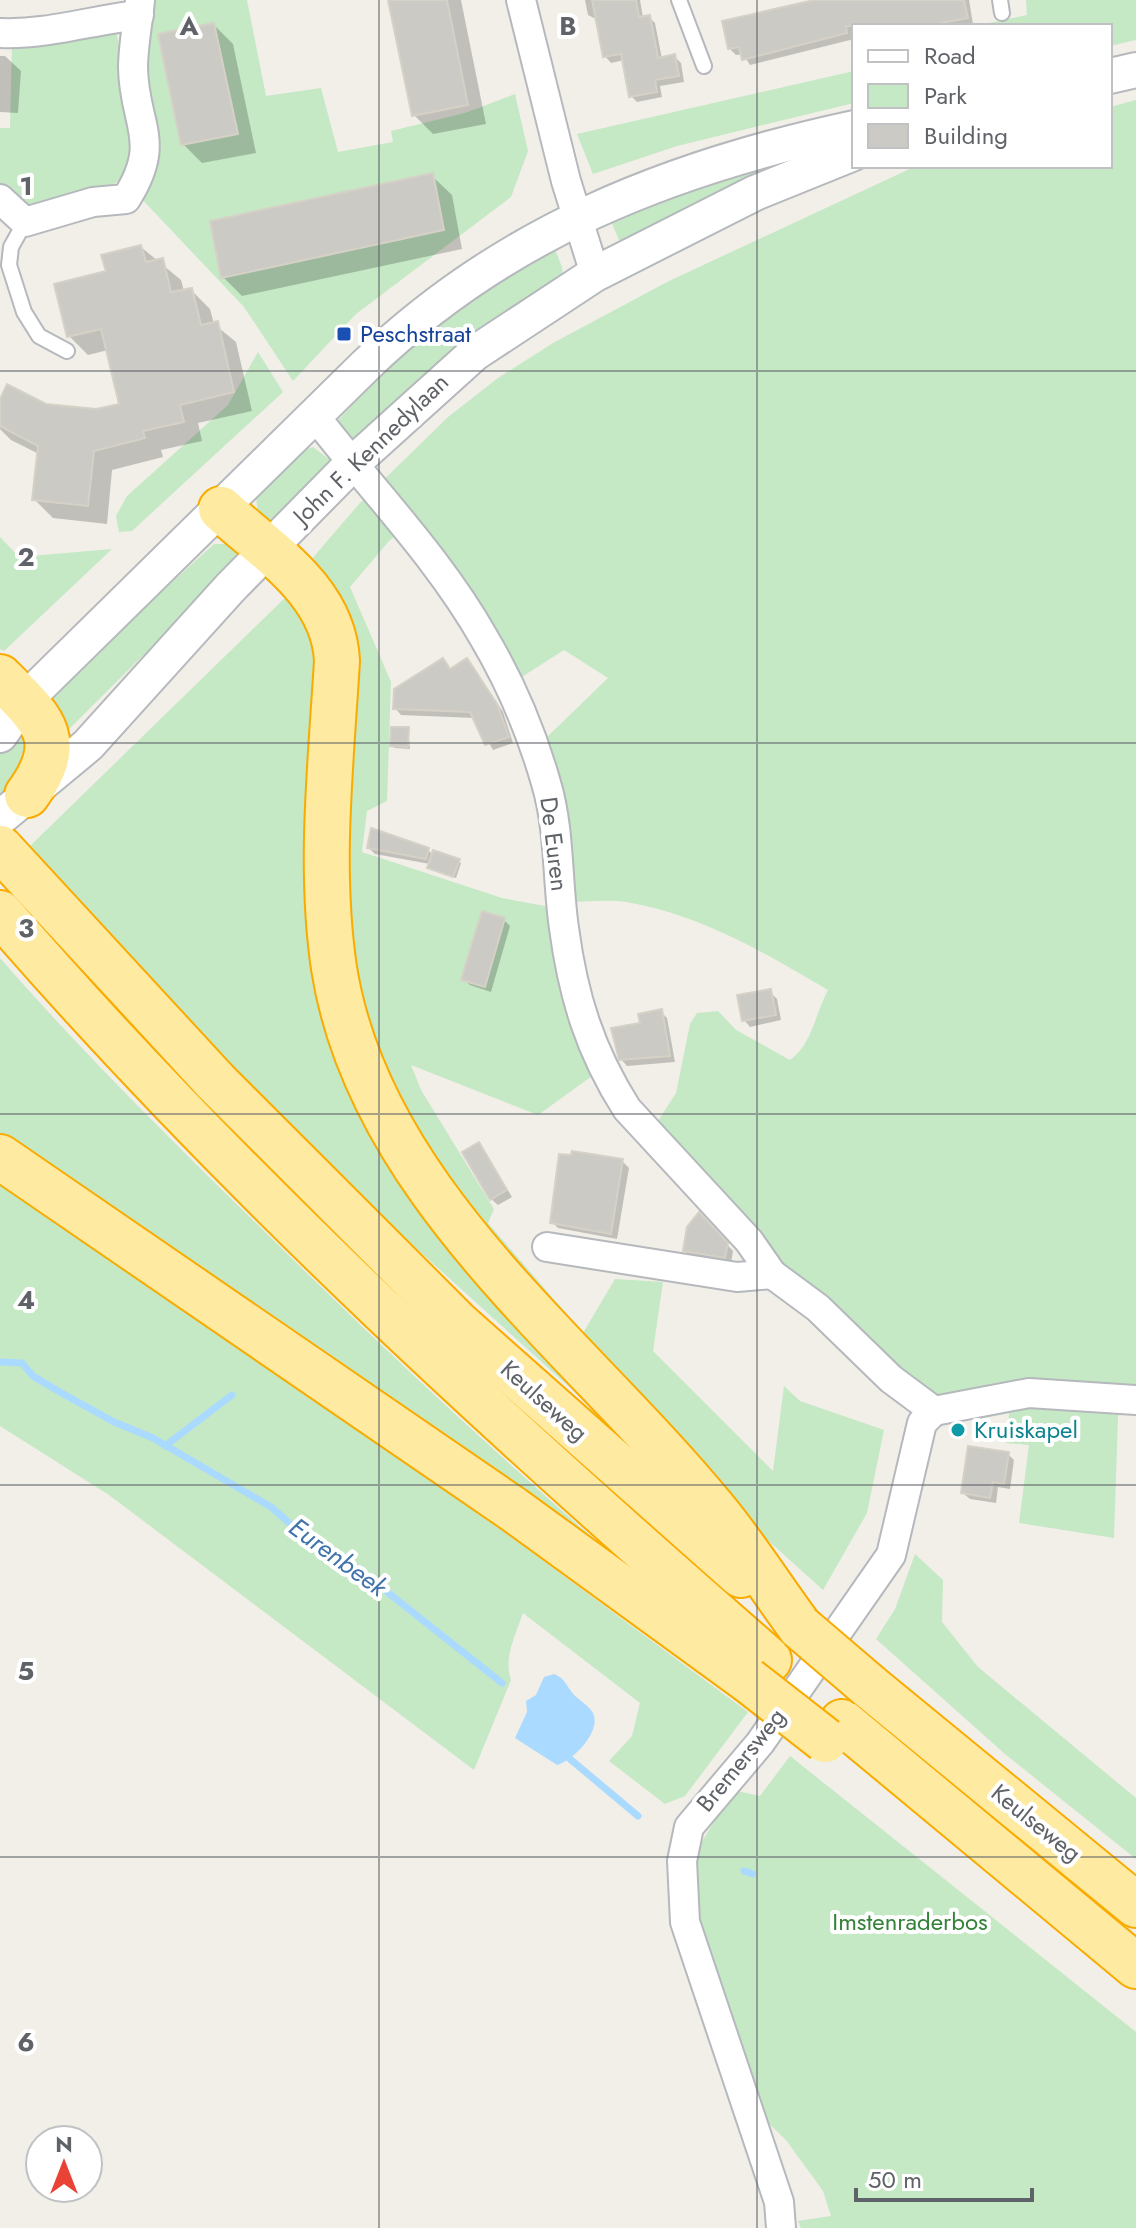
<svg xmlns="http://www.w3.org/2000/svg" width="1136" height="2228" font-family="Jost,sans-serif">
<style>
.green{fill:#c5e8c5}
.water{fill:#aadaff}
.shadow{fill:#0003}
.lines{fill:none;stroke-linecap:round;stroke-linejoin:round}
.stream{stroke:#aadaff;stroke-width:7}
.building{fill:#cccac5;stroke:#d6d1c6;stroke-width:2}
.service-casing{stroke:#b5b8bc;stroke-width:18}
.minor-casing{stroke:#b5b8bc;stroke-width:32}
.tertiary-casing{stroke:#b5b8bc;stroke-width:38}
.trunk-casing{stroke:#f9ab00;stroke-width:48}
.service{stroke:#fff;stroke-width:14}
.minor{stroke:#fff;stroke-width:28}
.tertiary{stroke:#fff;stroke-width:34}
.trunk{stroke:#feeaa1;stroke-width:44}
.trunk-bridge-casing{stroke:#f9ab00;stroke-width:48;stroke-linecap:butt}
.trunk-bridge{stroke:#feeaa1;stroke-width:44}
.grid{fill:none;stroke:#5f6368;stroke-width:2;stroke-opacity:0.55}
.transit-dot{fill:#1a4fb4;stroke:#fff;stroke-width:3}
.culture-dot{fill:#0f9aa8;stroke:#fff;stroke-width:3}
.labels{text-anchor:middle;stroke-width:8;stroke-linejoin:round;paint-order:stroke}
.transit-label{font-size:24px;fill:#164399;stroke:#fff;text-anchor:start}
.street-label{font-size:24px;fill:#5f6368;stroke:#fff}
.culture-label{font-size:24px;fill:#0d838f;stroke:#fff;text-anchor:start}
.park-label{font-size:24px;fill:#348238;stroke:#fff}
.water-label{font-size:26px;font-style:italic;fill:#4174aa;stroke:#fff}
.grid-label{font-size:26px;text-anchor:middle;font-weight:bold;fill:#5f6368;stroke:#fff;stroke-width:8;stroke-linejoin:round;paint-order:stroke}
</style>
<rect width="100%" height="100%" fill="#f1efe8"/>
<g class="green">
<polygon points="148,0 247,0 266,96 321,88 338,152 393,142 391,131 465,113 515,94 528,151 511,197 356,314 293,381 244,307 138,195 134,25"/>
<polygon points="1026,0 1136,0 1136,40 1110,46 1110,26 975,26 1027,15"/>
<path d="M115,28C123,59 147,163 117,182C91,198 50,199 21,206L0,190V128H10L12,43Z"/>
<polygon points="854,71 854,103 677,146 593,174 577,134"/>
<path d="M1136,100V1408L1124,1407L1118,1417L1114,1538L1019,1523L1029,1445L1006,1443L1009,1413L980,1419L974,1395L939,1401L899,1378L649,1135L676,1093L690,1024L697,1013L718,1011L736,1030L790,1060C812,1045 815,1014 828,990C763,952 702,915 626,902C607,899 584,902 565,902L545,739L608,678L564,650L517,680L409,524L389,541L350,587L391,682L387,801L367,811L362,852L502,898L550,907L572,1024L592,1076L538,1115L411,1065L421,1090L494,1209L488,1223L583,1333L615,1279L663,1282L653,1351L773,1471L784,1386L800,1401L884,1430L867,1513L823,1590L722,1499L581,1348L401,1119L348,967L340,834L304,568L359,504L448,417L498,378L553,343L669,281L916,166H1110V107Z"/>
<polygon points="778,162 779,167 629,240 619,240 610,219 661,192"/>
<path d="M554,247L562,267L564,284C508,312 458,348 409,388C389,404 374,432 349,439L334,425C399,353 468,292 554,247Z"/>
<polygon points="258,352 283,392 132,531 119,532 116,516 127,496 228,405"/>
<polygon points="313,447 330,460 327,468 276,522 265,523 258,517 256,496 303,450"/>
<polygon points="0,537 19,557 112,549 4,651 0,649"/>
<polygon points="214,544 233,544 238,550 230,569 69,729 41,701"/>
<polygon points="291,592 318,634 355,1076 683,1490 375,1211 207,1043 30,846"/>
<polygon points="16,726 36,742 0,801 0,748"/>
<path d="M0,958C81,1051 169,1138 257,1224C382,1348 510,1468 644,1582L0,1147Z"/>
<path d="M0,1181L377,1438L748,1712L685,1796L665,1804L609,1761L632,1736L640,1703L523,1613C516,1634 503,1658 511,1680L474,1770L109,1495L0,1426Z"/>
<polygon points="915,1554 943,1580 942,1622 978,1667 1136,1798 1136,1859 1005,1754 876,1639 895,1609"/>
<polygon points="790,1756 1136,2032 1136,2228 801,2228 798,2221 831,2216 823,2191 786,2140 761,2116 695,1932 691,1860 721,1810 737,1791 760,1796"/>
</g>
<path class="water" d="M554,1674C564,1678 565,1683 571,1691C577,1700 588,1704 593,1713C602,1731 573,1761 557,1765L515,1738L527,1712L526,1701L536,1695L544,1677Z"/>
<g class="shadow">
<polygon points="390,0 461,0 486,124 433,134 414,115"/>
<polygon points="585,0 640,0 643,18 649,17 655,23 662,59 675,57 681,63 684,82 660,86 662,97 637,102 631,96 624,60 611,63 605,56 598,20 588,15"/>
<polygon points="821,0 969,0 973,24 854,26 854,39 750,65 743,54 736,55 729,48"/>
<polygon points="214,25 233,44 256,153 202,163 183,144"/>
<polygon points="0,56 5,56 21,71 18,113 0,112"/>
<polygon points="432,176 452,195 462,249 242,296 223,277"/>
<polygon points="141,247 181,280 184,291 191,290 210,309 214,324 236,342 252,411 198,423 202,441 161,450 163,457 112,470 107,524 53,518 34,499 39,454 11,440 0,429 0,404 96,412 121,406 108,350 88,355 69,336 108,273"/>
<polygon points="443,661 452,671 467,661 473,667 503,712 513,743 493,750 475,718 401,715 395,708"/>
<polygon points="408,729 410,749 395,748 392,746"/>
<polygon points="369,848 428,850 433,855 461,863 456,878 432,870 430,864 375,854"/>
<polygon points="504,920 510,926 491,992 470,985 463,979"/>
<polygon points="770,992 777,999 781,1020 750,1027 744,1020"/>
<polygon points="661,1012 667,1018 675,1062 627,1066 621,1059 642,1025"/>
<polygon points="479,1144 512,1197 498,1205 491,1199"/>
<polygon points="622,1161 629,1168 617,1239 558,1228 552,1222"/>
<polygon points="699,1215 733,1251 731,1263 691,1257 685,1251"/>
<polygon points="1008,1454 1014,1460 1010,1489 998,1487 996,1503 970,1499 963,1493"/>
</g>
<g class="lines">
<g class="stream">
<polyline points="0,1362 22,1363 33,1376 58,1391 114,1422 153,1438 271,1507 303,1535 343,1557 502,1683"/>
<polyline points="165,1446 232,1395"/>
<polyline points="566,1751 570,1759 638,1816"/>
<polyline points="744,1871 753,1874"/>
</g>
</g>
<g class="building">
<polygon points="388,0 447,0 468,105 412,116"/>
<polygon points="592,0 636,0 639,17 650,15 658,58 675,54 679,76 655,80 657,92 629,97 621,54 603,57"/>
<polygon points="814,0 964,0 968,18 926,26 846,26 847,33 742,60 739,47 728,49 722,21"/>
<polygon points="214,23 238,134 181,145 158,34"/>
<polygon points="433,173 444,230 221,278 210,221"/>
<polygon points="141,245 146,262 163,258 171,292 192,288 201,325 218,321 234,392 180,405 184,422 143,431 145,438 94,451 88,506 32,500 38,446 0,426 0,399 7,384 46,404 96,409 119,404 101,329 67,337 54,284 106,271 101,255"/>
<polygon points="443,658 450,669 467,658 497,704 509,737 485,745 470,712 393,709 394,689"/>
<polygon points="391,727 409,727 408,747 390,746"/>
<polygon points="371,828 429,848 426,859 367,848"/>
<polygon points="433,850 460,859 453,877 427,868"/>
<polygon points="482,911 505,918 485,987 461,980"/>
<polygon points="771,989 776,1015 742,1021 737,995"/>
<polygon points="662,1009 670,1056 619,1060 611,1028 640,1023 638,1014"/>
<polygon points="479,1142 507,1190 490,1200 462,1152"/>
<polygon points="572,1151 623,1159 611,1234 550,1223 559,1154 571,1155"/>
<polygon points="699,1212 728,1243 725,1258 683,1251 687,1227"/>
<polygon points="968,1446 1009,1452 1004,1484 993,1482 990,1498 961,1493"/>
</g>
<g class="lines">
<g class="service-casing">
<g id="service">
<polyline points="679,0 704,66"/>
<polyline points="1000,0 1002,13"/>
<polyline points="25,222 11,247 9,265 24,312 39,336 67,351"/>
</g>
</g>
<g class="minor-casing">
<g id="minor">
<polyline points="521,0 566,181 595,274"/>
<path d="M0,33C48,35 92,20 139,15"/>
<path d="M0,199L25,222L93,202L126,199C163,141 134,125 133,68C133,46 138,22 140,0"/>
<path d="M315,416C371,489 439,558 484,638C510,682 532,734 546,783C560,829 557,881 564,928C573,996 590,1051 627,1109L749,1241L772,1274L818,1308L891,1379L934,1411"/>
<polyline points="547,1247 737,1277 772,1274"/>
<polyline points="934,1411 1029,1393 1136,1400"/>
<polyline points="781,2228 779,2202 685,1922 682,1861 689,1827 760,1743 891,1555 922,1423 934,1411"/>
</g>
</g>
<g class="tertiary-casing">
<g id="tertiary">
<polyline points="1110,76 1136,70"/>
<path d="M0,735L24,701L365,366C503,233 668,168 854,128"/>
<polyline points="0,818 88,745 230,588 352,464 475,353 595,274 755,193 854,153"/>
</g>
</g>
<g class="trunk-casing">
<g id="trunk">
<path d="M221,509C268,552 334,591 337,661C331,761 319,868 334,968C369,1192 579,1344 714,1509C745,1546 771,1588 800,1627"/>
<path d="M0,677C42,719 68,739 27,795"/>
<polyline points="0,848 216,1082 458,1324 741,1575"/>
<path d="M0,913C234,1183 499,1425 769,1660"/>
<polyline points="0,1157 513,1509 748,1680"/>
<polyline points="869,1686 1136,1905"/>
<polyline points="842,1722 1136,1966"/>
</g>
</g>
<use href="#service" class="service"/>
<use href="#minor" class="minor"/>
<use href="#tertiary" class="tertiary"/>
<use href="#trunk" class="trunk"/>
<g class="trunk-bridge-casing">
<g id="trunk-bridge">
<polyline points="800,1627 869,1686"/>
<polyline points="748,1680 825,1740"/>
</g>
</g>
<use href="#trunk-bridge" class="trunk-bridge"/>
</g>
<path class="grid" d="M379,0V2228M757,0V2228M0,371H1136M0,743H1136M0,1114H1136M0,1485H1136M0,1857H1136"/>
<rect class="transit-dot" x="336" y="326" width="16" height="16" rx="4"/>
<circle class="culture-dot" cx="958" cy="1430" r="8"/>
<g class="labels">
<g class="transit-label">
<text x="360" y="342">Peschstraat</text>
</g>
<g class="street-label">
<text transform="translate(371 449) rotate(-44)" y="8">John F. Kennedylaan</text>
<text transform="translate(554 844) rotate(83)" y="8">De Euren</text>
<text transform="translate(544 1401) rotate(42)" y="8">Keulseweg</text>
<text transform="translate(741 1760) rotate(-51)" y="8">Bremersweg</text>
<text transform="translate(1036 1823) rotate(39)" y="8">Keulseweg</text>
</g>
<g class="culture-label">
<text x="974" y="1438">Kruiskapel</text>
</g>
<g class="park-label">
<text x="910" y="1930">Imstenraderbos</text>
</g>
<g class="water-label">
<text transform="translate(338 1557) rotate(36)" y="9">Eurenbeek</text>
</g>
</g>
<g class="grid-label">
<text x="189" y="35">A</text>
<text x="568" y="35">B</text>
<text x="26" y="195">1</text>
<text x="26" y="566">2</text>
<text x="26" y="937">3</text>
<text x="26" y="1309">4</text>
<text x="26" y="1680">5</text>
<text x="26" y="2051">6</text>
</g>
<rect x="852" y="24" width="260" height="144" fill="#ffffff" stroke="#bfc1c3" stroke-width="2"/>
<rect x="868" y="50" width="40" height="12" fill="#ffffff" stroke="#bfc1c3" stroke-width="2"/>
<text x="924" y="64" font-size="24" fill="#5f6368">Road</text>
<rect x="868" y="84" width="40" height="24" fill="#c5e8c5" stroke="#bfc1c3" stroke-width="2"/>
<text x="924" y="104" font-size="24" fill="#5f6368">Park</text>
<rect x="868" y="124" width="40" height="24" fill="#cccac5" stroke="#bfc1c3" stroke-width="2"/>
<text x="924" y="144" font-size="24" fill="#5f6368">Building</text>
<g transform="translate(64 2164)"><circle r="38" fill="#ffffff" stroke="#bfc1c3" stroke-width="2"/>
<path d="M0-6L14 30L0 20L-14 30Z" fill="#ea4335"/>
<text y="-12" font-size="22" font-weight="bold" text-anchor="middle" fill="#5f6368">N</text>
</g>
<path d="M856 2188v12h176v-12" fill="none" stroke="#5f6368" stroke-width="4"/>
<text x="868" y="2188" font-size="24" fill="#5f6368" stroke="#ffffff" stroke-width="6" paint-order="stroke">50 m</text>
</svg>
